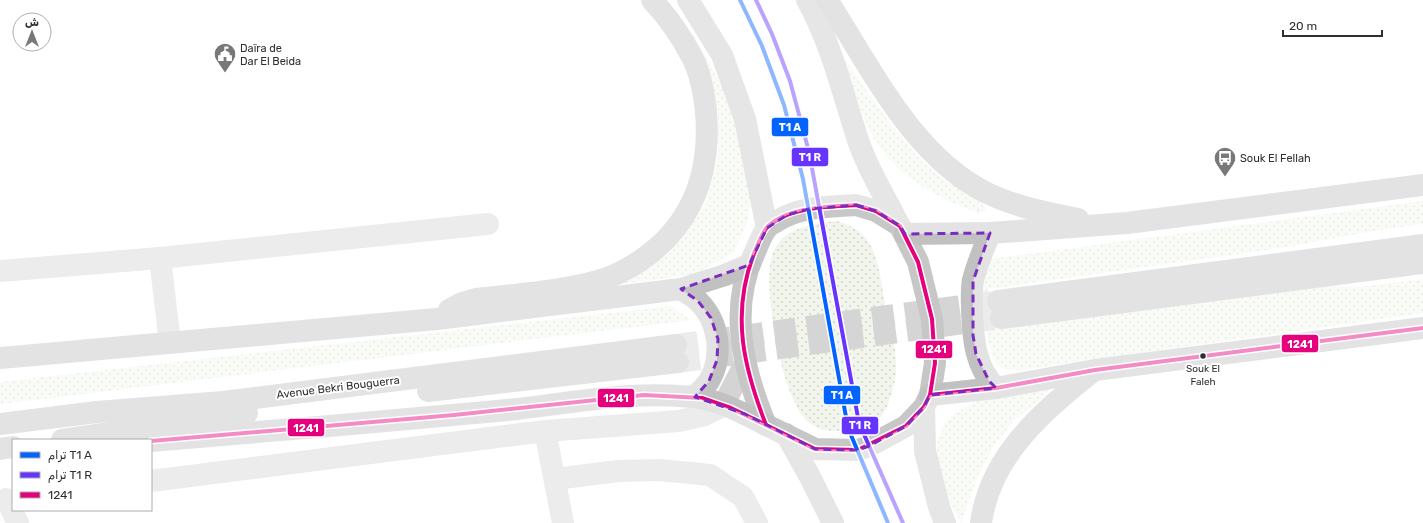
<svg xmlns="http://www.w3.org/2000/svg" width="1423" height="523" font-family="Rubik,'Noto Sans Arabic',sans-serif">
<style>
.grass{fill:url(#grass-dots)}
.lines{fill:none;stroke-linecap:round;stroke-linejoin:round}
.highway-tunnel{stroke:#d5d5d5;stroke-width:22;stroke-dasharray:22 11;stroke-linecap:butt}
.minor{stroke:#d4d4d4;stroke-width:22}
.major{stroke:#c7c7c7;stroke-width:22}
.highway{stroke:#c1c1c1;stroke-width:22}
.bus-1-casing{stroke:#fff;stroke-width:7}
.bus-1{stroke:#e5007d;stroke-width:4}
.tram-1-casing{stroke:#fff;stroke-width:7}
.tram-2-casing{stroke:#fff;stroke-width:7}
.tram-1{stroke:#0363ff;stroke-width:4}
.tram-2{stroke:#63f;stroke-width:4}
.marked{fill:none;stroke:#7b2cbf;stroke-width:3;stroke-dasharray:8 5;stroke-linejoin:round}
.bus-dot{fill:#2f2f2f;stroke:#fff;stroke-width:1.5}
.labels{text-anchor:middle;stroke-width:4;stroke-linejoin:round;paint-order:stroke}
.bus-label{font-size:10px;fill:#2f2f2f;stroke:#fff}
.poi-label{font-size:11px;fill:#2f2f2f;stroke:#fff;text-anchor:start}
.street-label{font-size:11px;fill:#2f2f2f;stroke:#fff}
.line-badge{stroke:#fff;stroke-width:1.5}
.badge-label{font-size:11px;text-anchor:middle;font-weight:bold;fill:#fff}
</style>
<defs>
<pattern id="grass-dots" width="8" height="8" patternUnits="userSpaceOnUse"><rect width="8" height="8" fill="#f1f5ec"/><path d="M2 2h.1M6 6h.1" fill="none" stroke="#cfd2cb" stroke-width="1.8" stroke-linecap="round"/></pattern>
</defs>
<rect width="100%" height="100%" fill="#fff"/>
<g class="grass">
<polygon points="691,31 740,118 753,178 748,220 734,252 696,274 622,284 668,255 687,232 707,201 718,158 718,111"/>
<path d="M843,58L892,126L923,162L946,181L981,202L986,209L980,214C939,198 899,179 875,140C862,119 852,82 843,58Z"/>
<polygon points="1423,201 1423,224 1378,230 1275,249 988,289 992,330 1311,286 1360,287 1423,279 1423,313 1019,370 1002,369 995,361 988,342 979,288 991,259"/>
<path d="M837,221C853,226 865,233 872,248C879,263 881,281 884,298C889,320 896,343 896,366C897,379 892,392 888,404C883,419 872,425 857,428C840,431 826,434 811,424C782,405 762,287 772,255C773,250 778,244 781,240C792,227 822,222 837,221Z"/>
<polygon points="671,306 691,320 0,404 0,382"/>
<path d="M1052,387L1042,398L1015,419L993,447L977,478L961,523C952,506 942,488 938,469C925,399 1002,393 1052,387Z"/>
</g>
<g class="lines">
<g class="highway-tunnel">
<polyline points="676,345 998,301"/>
<polyline points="678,362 1001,318"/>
</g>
<g class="minor">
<polyline points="160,258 488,224"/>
<polyline points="0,271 160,258 170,343"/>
<polyline points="545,431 563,523"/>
<polyline points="555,479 618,471 660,470 710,475 743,497 757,523"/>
<polyline points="151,481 545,431 679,421 705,415 723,406 745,363"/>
<polyline points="6,499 18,523"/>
</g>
<g class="major">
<polyline points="688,0 722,55 745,119 767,228"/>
<path d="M807,0C832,45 843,95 859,143C869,172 886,198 899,225"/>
<path d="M856,205L876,211L900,226L918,262L932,319L935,363L930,395L924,407L906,426L869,446L858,450L815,449L766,425C743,370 728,309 755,252C758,245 762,234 767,228C769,225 774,223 777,221C801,206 829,207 856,205Z"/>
<polyline points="924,407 925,451 939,507 945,523"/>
<polyline points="786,434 809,475 833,523"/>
</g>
<g class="highway">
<path d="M827,0C871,67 912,156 987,193C1016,207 1047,213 1078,219"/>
<path d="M990,233C984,248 977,264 973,280C971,290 972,300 972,310C973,339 975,367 996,388"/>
<polyline points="905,234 990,233 1127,223 1423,185"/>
<path d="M681,289C686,293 693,296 698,301C719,321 724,356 709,381C706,386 699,392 695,397"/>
<polyline points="998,301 1423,245"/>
<path d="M449,310L462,303L476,299C516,294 586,290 621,272C685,239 712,183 706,112C704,93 701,74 692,57C681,36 668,17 652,0"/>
<polyline points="1001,318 1423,263"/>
<polyline points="0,358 437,319 681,289 725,275 749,265"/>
<polyline points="428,391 678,362"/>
<polyline points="930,395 996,388 1095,370 1423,328"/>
<polyline points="0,424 97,412 223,402 676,345"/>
<polyline points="62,440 247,413"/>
<path d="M151,441C266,431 382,422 497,411C562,405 628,390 693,397C717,399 745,414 766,425"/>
<polyline points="0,449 13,447"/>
<path d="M981,523C990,456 1042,412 1092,372"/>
</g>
<g class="bus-1-casing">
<g id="bus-1">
<path d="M856,205L876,211L900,226L918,262L932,319L935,363L930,395L924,407L906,426L858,450L815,449L766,425C744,368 731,316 753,256C757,247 761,234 768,226C791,206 828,207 856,205Z"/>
<polyline points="930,395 996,388 1095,370 1423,328"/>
<polyline points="151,441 454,415 644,395 702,398 731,408 766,425"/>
</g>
</g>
<use href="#bus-1" class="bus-1"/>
<g class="tram-1-casing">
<polyline id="tram-1" points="740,0 762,46 784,105 803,179 848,428 888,523"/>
</g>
<g class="tram-2-casing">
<polyline id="tram-2" points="756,0 772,34 790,81 809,152 859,423 903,523"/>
</g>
<use href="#tram-1" class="tram-1"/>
<use href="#tram-2" class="tram-2"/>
</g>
<path d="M0 0H1423V523H0ZM856,205L876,211L900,226L905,234L990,233L973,281V335L976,354L989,381L996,388L930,395L924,407L906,426L869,446L858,450L815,449L745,414L695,397L709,381L717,360L718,339L711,318L698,301L681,289L749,265L767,228L787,215L809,209Z" fill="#fff" fill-opacity=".55" fill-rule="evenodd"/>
<path class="marked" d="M856,205L876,211L900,226L905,234L990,233L973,281V335L976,354L989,381L996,388L930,395L924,407L906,426L869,446L858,450L815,449L745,414L695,397L709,381L717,360L718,339L711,318L698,301L681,289L749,265L767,228L787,215L809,209Z"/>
<defs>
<g id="civic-pin" transform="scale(1.15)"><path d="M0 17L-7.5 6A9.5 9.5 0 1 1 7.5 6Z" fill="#787878" stroke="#fff"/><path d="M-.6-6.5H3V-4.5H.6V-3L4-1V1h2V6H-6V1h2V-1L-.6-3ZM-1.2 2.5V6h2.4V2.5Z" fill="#fff"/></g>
<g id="bus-pin" transform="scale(1.15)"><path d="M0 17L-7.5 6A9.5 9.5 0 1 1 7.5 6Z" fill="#787878" stroke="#fff"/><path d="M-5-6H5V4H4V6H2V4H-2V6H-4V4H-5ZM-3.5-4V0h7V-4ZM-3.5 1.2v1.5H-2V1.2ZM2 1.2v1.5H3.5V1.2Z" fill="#fff"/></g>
</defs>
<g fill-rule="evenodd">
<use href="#civic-pin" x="225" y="54"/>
<use href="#bus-pin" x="1225" y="158"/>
</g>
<circle class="bus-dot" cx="1203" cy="356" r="3.5"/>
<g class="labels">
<g class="bus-label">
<text x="1203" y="372">Souk El<tspan x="1203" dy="13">Faleh</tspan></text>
</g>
<g class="poi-label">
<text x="240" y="52">Daïra de<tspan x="240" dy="13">Dar El Beida</tspan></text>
<text x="1240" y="162">Souk El Fellah</text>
</g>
<g class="street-label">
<text transform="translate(338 387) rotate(-7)" y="4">Avenue Bekri Bouguerra</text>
</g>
</g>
<g class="line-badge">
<rect x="771" y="117" width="38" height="20" rx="4" fill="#0363ff"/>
<rect x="791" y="147" width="38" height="20" rx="4" fill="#63f"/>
<rect x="1281" y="334" width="38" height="19" rx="4" fill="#e5007d"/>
<rect x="915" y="340" width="38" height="19" rx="4" fill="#e5007d"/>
<rect x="823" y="385" width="38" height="20" rx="4" fill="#0363ff"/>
<rect x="597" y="388" width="38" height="20" rx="4" fill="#e5007d"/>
<rect x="841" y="416" width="38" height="19" rx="4" fill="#63f"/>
<rect x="287" y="418" width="38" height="19" rx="4" fill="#e5007d"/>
</g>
<g class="badge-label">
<text x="790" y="131">T1 A</text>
<text x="810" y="161">T1 R</text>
<text x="1300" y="348">1241</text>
<text x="934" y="353">1241</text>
<text x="842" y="399">T1 A</text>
<text x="616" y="402">1241</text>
<text x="860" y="429">T1 R</text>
<text x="306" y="432">1241</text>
</g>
<rect x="12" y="439" width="140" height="72" fill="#ffffff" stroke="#acacac"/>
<rect x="20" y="452" width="20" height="6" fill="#0363ff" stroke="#acacac"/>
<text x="48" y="459" font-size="12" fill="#2f2f2f">ترام T1 A</text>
<rect x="20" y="472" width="20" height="6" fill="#6633ff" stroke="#acacac"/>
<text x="48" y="479" font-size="12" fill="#2f2f2f">ترام T1 R</text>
<rect x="20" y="492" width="20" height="6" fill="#e5007d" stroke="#acacac"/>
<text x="48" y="499" font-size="12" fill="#2f2f2f">1241</text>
<g transform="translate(32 32)"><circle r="19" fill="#ffffff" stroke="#acacac"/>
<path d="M0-3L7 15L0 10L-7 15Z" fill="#787878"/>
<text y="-6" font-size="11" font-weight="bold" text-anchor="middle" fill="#2f2f2f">ش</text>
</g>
<path d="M1283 30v6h99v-6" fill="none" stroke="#2f2f2f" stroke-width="2"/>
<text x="1289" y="30" font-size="12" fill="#2f2f2f" stroke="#ffffff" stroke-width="3" paint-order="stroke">20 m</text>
</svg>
